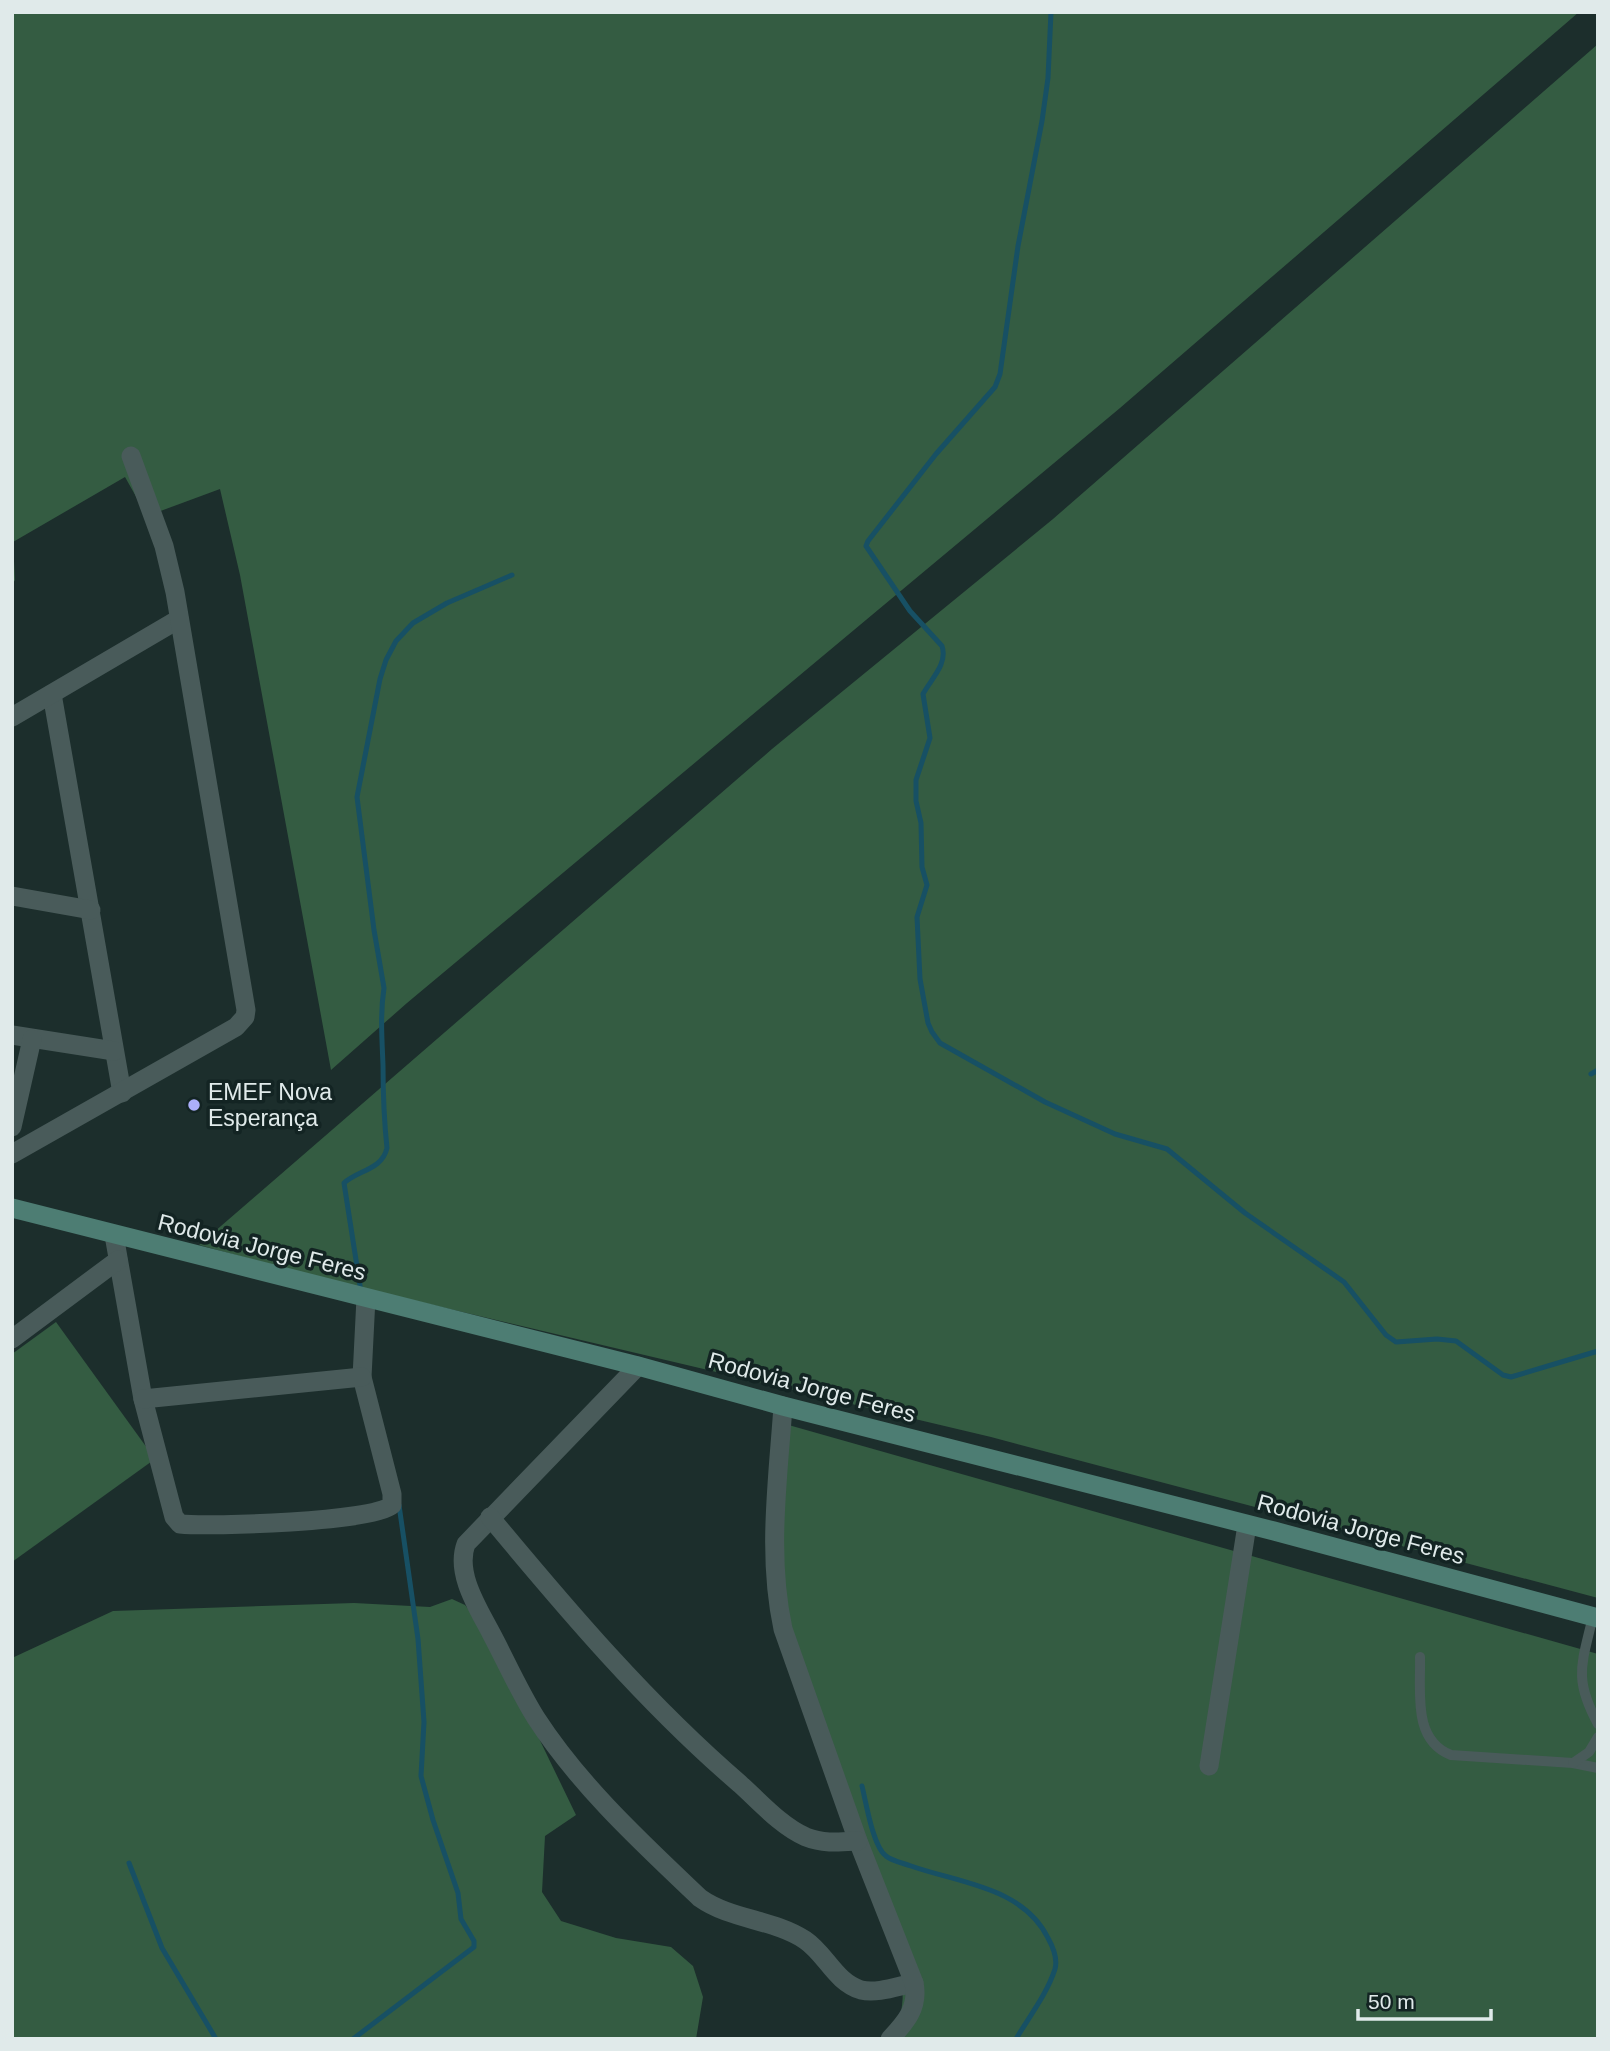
<svg xmlns="http://www.w3.org/2000/svg" width="1610" height="2051" font-family="Arial,sans-serif">
<style>
.green{fill:#345c42}
.lines{fill:none;stroke-linecap:round;stroke-linejoin:round}
.stream{stroke:#175064;stroke-width:5}
.service{stroke:#495b5a;stroke-width:10}
.minor{stroke:#495b5a;stroke-width:19}
.secondary{stroke:#4d7d73;stroke-width:19}
.poi-dot{fill:#abaffb;stroke:#132423;stroke-width:2.5}
.labels{text-anchor:middle;stroke-width:7;stroke-linejoin:round;paint-order:stroke}
.poi-label{font-size:23px;fill:#e0eaea;stroke:#132423;text-anchor:start}
.street-label{font-size:23px;fill:#e0eaea;stroke:#132423}
</style>
<rect width="100%" height="100%" fill="#1c2e2c"/>
<g class="green">
<polygon points="12,12 1579,12 1120,408 407,1003 331,1070 240,575 220,489 147,516 125,477 13,542 15,580 12,585"/>
<polygon points="1598,44 1598,1598 991,1437 336,1282 199,1245 772,749 1053,519"/>
<polygon points="56,1322 155,1459 12,1562 12,1354"/>
<path d="M785,1424L1598,1654V2039H887C905,2022 904,1993 901,1971L782,1612Z"/>
<polygon points="452,1599 465,1605 488,1633 576,1815 545,1836 542,1892 561,1921 616,1938 671,1947 693,1966 703,1997 696,2039 12,2039 12,1658 113,1611 354,1603 430,1607"/>
</g>
<g class="lines">
<g class="stream">
<path d="M1051,12L1048,78L1042,121L1018,246L1000,374L995,387L936,454L868,541L866,546L910,611L942,646C948,664 931,679 923,694L930,738L916,780V801L921,823L922,867L927,885L917,917L920,979L928,1023L932,1032L940,1043L1045,1102L1115,1134L1167,1149L1245,1213L1344,1282L1386,1335L1396,1342L1437,1339L1456,1341L1503,1375L1511,1377L1598,1351"/>
<polyline points="1591,1074 1598,1070"/>
<path d="M361,1292L344,1183C358,1170 382,1170 387,1148C384,1120 383,1093 383,1065C382,1039 380,1014 384,988L374,930L357,797L380,679L386,660L396,641L413,623L447,603L512,575"/>
<path d="M862,1786C866,1802 873,1847 886,1856C892,1861 903,1863 911,1866C959,1883 1023,1887 1048,1938C1053,1947 1058,1958 1055,1969C1047,1994 1029,2017 1016,2039"/>
<polyline points="129,1863 162,1948 216,2039"/>
<polyline points="353,2039 474,1947 474,1941 461,1919 458,1893 433,1820 421,1776 424,1722 418,1639 399,1505"/>
</g>
<g class="service">
<path d="M1593,1616C1582,1664 1573,1678 1598,1724"/>
<path d="M1420,1657C1421,1691 1412,1740 1451,1755L1573,1763L1598,1768"/>
<polyline points="1573,1763 1589,1752 1598,1737"/>
</g>
<g class="minor">
<polyline points="52,694 122,1093"/>
<polyline points="12,717 179,619"/>
<polyline points="12,896 91,910"/>
<polyline points="12,1035 114,1051"/>
<polyline points="12,1127 32,1039"/>
<polyline points="12,1154 236,1027 245,1017 246,1010 175,592 164,546 131,456"/>
<path d="M114,1235L143,1399L174,1517L180,1524C211,1527 373,1522 392,1505V1494L362,1377L366,1298"/>
<polyline points="12,1339 118,1260"/>
<path d="M638,1366L466,1544C455,1573 478,1608 491,1633C506,1661 519,1691 536,1718C580,1786 642,1843 700,1898C731,1920 773,1919 805,1940C826,1954 835,1982 861,1990C877,1994 898,1986 914,1983"/>
<polyline points="143,1399 362,1377"/>
<path d="M783,1406C778,1480 767,1555 783,1629L858,1841L914,1983C919,2007 906,2022 890,2039"/>
<path d="M490,1517C568,1611 647,1704 740,1784C760,1802 781,1826 806,1837C823,1844 841,1842 858,1841"/>
<polyline points="1209,1766 1247,1525"/>
</g>
<polyline class="secondary" points="12,1208 638,1366 783,1406 1274,1531 1598,1618"/>
</g>
<circle class="poi-dot" cx="194" cy="1105" r="7"/>
<g class="labels">
<g class="poi-label">
<text x="208" y="1100">EMEF Nova<tspan x="208" dy="26">Esperança</tspan></text>
</g>
<g class="street-label">
<text transform="translate(262 1247) rotate(14)" y="8">Rodovia Jorge Feres</text>
<text transform="translate(812 1387) rotate(15)" y="8">Rodovia Jorge Feres</text>
<text transform="translate(1361 1529) rotate(15)" y="8">Rodovia Jorge Feres</text>
</g>
</g>
<rect width="1610" height="2051" fill="none" stroke="#e0eaea" stroke-width="28"/>
<path d="M1358 2009v10h133v-10" fill="none" stroke="#e0eaea" stroke-width="3.5"/>
<text x="1368" y="2009" font-size="21" fill="#e0eaea" stroke="#132423" stroke-width="5" paint-order="stroke">50 m</text>
</svg>
